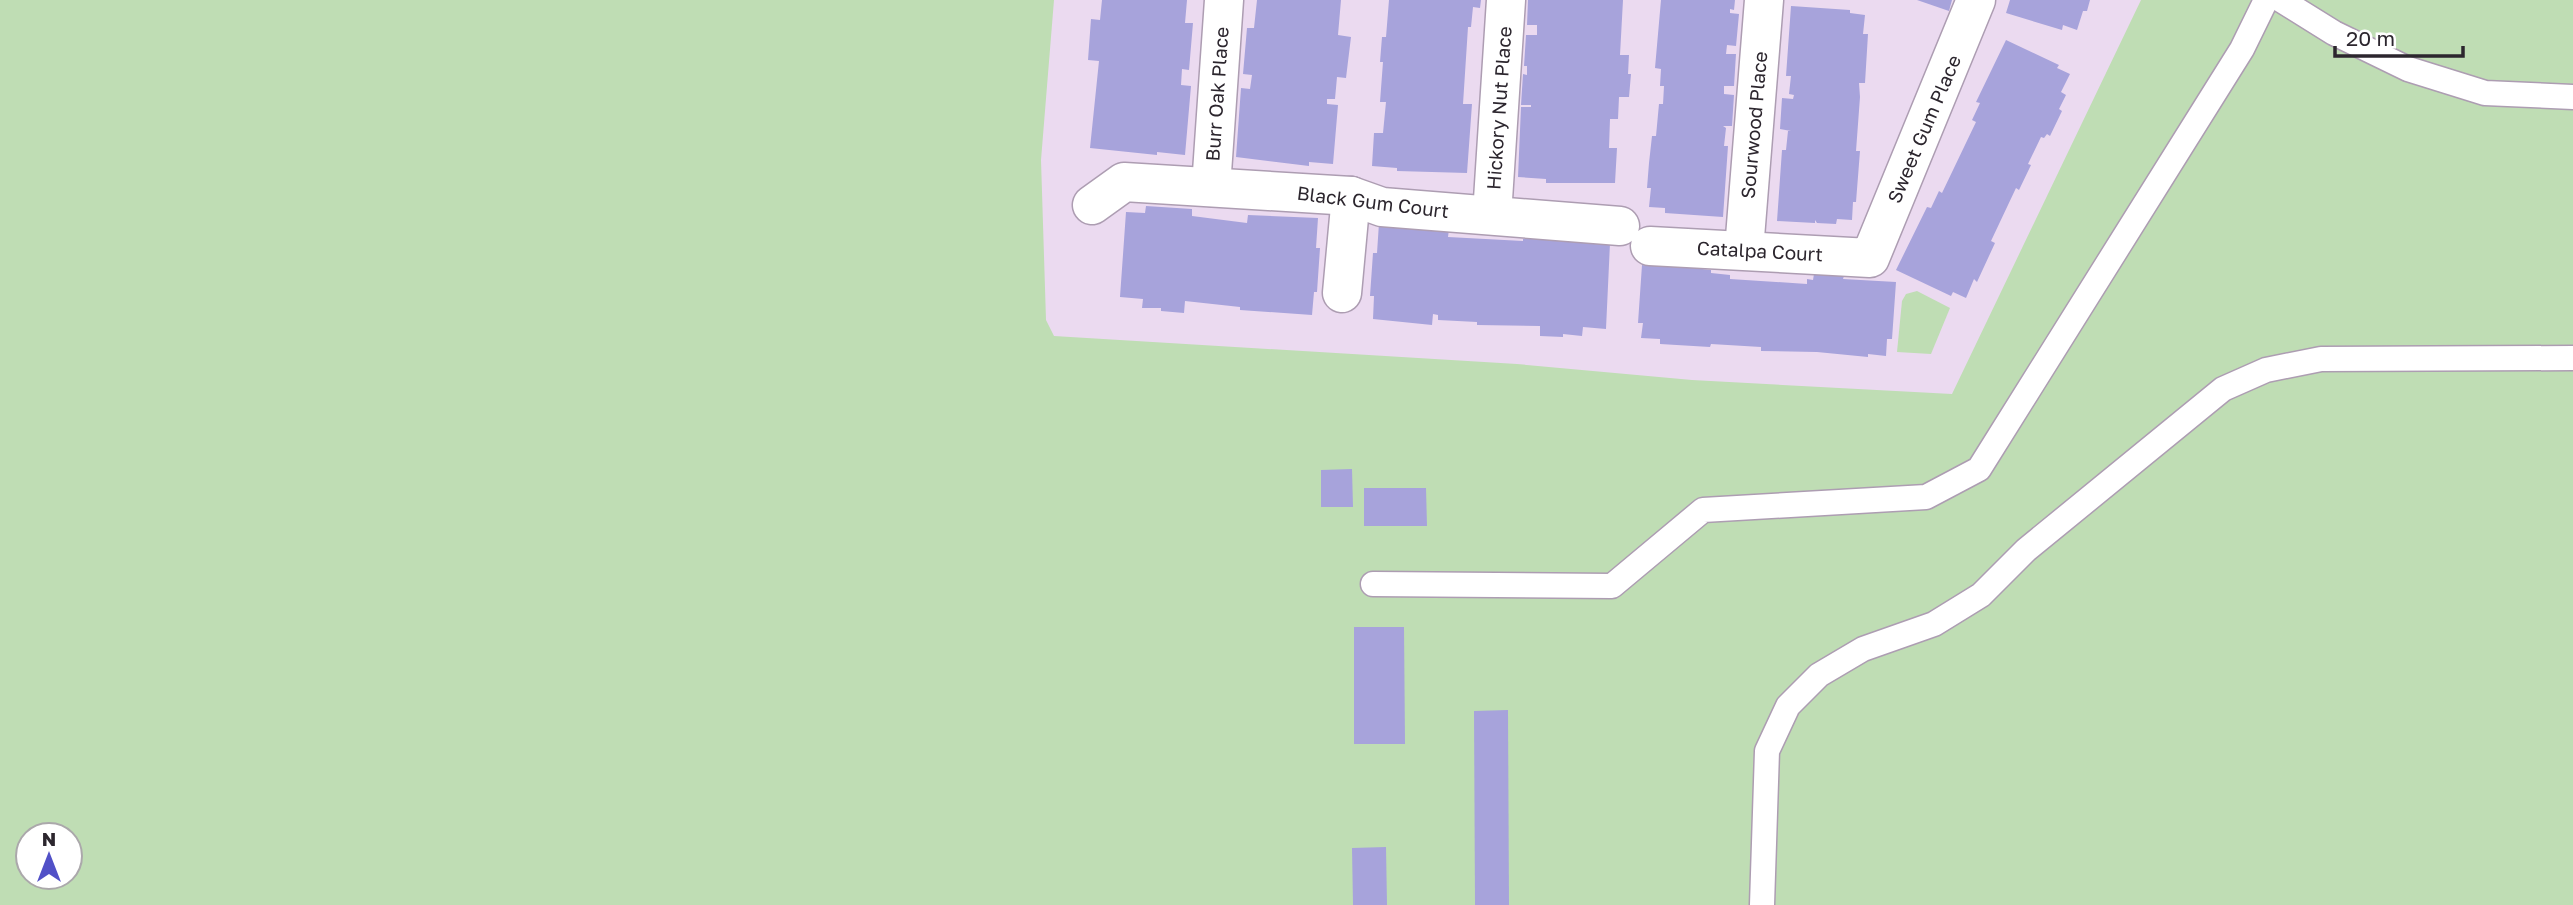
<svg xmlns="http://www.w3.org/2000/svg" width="2573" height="905" font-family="'Golos Text',sans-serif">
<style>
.green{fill:#bfddb4;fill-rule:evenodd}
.building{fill:#a7a3db}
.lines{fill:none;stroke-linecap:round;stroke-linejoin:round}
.lane-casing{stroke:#ad9db2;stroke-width:27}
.street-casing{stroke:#ad9db2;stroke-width:41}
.lane{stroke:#fff;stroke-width:24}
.street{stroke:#fff;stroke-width:38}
.labels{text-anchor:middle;stroke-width:5;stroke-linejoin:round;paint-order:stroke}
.street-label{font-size:19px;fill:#2c262e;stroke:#fff}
</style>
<rect width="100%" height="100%" fill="#ebdaf0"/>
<g class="green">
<path d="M0,0H1054L1041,160L1046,320L1054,336L1517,364L1692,380L1952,394L2141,0H2573V905H0ZM28,835H70V877H28Z"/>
<polygon points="1917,291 1950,308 1931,354 1897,352 1902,301 1906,294"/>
</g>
<g class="building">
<polygon points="1102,0 1187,0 1185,23 1193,23 1189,70 1182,69 1181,85 1191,86 1185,155 1157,152 1157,155 1090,148 1099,61 1088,60 1091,19 1100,20"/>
<polygon points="1257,0 1341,0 1338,35 1351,37 1346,78 1337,77 1335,99 1327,99 1327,104 1338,105 1333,164 1309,162 1309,166 1236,157 1241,88 1250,89 1252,75 1243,74 1247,28 1254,28"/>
<polygon points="1389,0 1481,0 1480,8 1473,7 1471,27 1468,27 1463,104 1472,104 1467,173 1397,171 1397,168 1372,166 1374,133 1383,133 1386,102 1380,102 1383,62 1380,62 1382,37 1386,37"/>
<polygon points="1528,0 1623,0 1620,55 1629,55 1628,74 1631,74 1629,97 1619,97 1618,119 1610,119 1609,148 1617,148 1615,183 1546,183 1546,179 1518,177 1521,107 1531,107 1531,105 1521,105 1523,74 1527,75 1527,66 1524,66 1526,35 1537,35 1537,25 1527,25"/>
<polygon points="1661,0 1735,0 1734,10 1730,9 1730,13 1739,14 1736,46 1727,45 1726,54 1736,54 1734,86 1724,86 1724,94 1734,95 1732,126 1723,126 1726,128 1724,146 1728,146 1723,217 1665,213 1665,208 1649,207 1651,188 1647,188 1649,163 1652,136 1656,136 1659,104 1663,104 1664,86 1660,86 1661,69 1655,68"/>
<polygon points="1917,0 1952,0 1949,11"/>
<polygon points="2010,0 2090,0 2087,11 2083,11 2077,30 2063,25 2062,30 2006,13"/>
<polygon points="1791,6 1850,10 1850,13 1865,15 1863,34 1868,34 1865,83 1859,83 1860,97 1856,151 1860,151 1856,202 1853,202 1852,220 1837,219 1836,224 1817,223 1815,220 1815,223 1777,221 1782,150 1786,150 1788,131 1791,131 1780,129 1782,98 1793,99 1794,95 1789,94 1791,76 1786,76"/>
<polygon points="2006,40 2059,65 2057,68 2070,74 2061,92 2066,95 2059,109 2062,111 2050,136 2047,134 2044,138 2041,137 2028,164 2031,165 2019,190 2016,188 1991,241 1995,243 1977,282 1974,279 1966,298 1953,292 1951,296 1896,270 1927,207 1931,208 1939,191 1942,193 1976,122 1972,120 1980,103 1976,102"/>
<polygon points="1146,206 1192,209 1192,216 1247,223 1248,215 1318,218 1316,248 1320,248 1317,292 1314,292 1312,315 1240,310 1240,307 1185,301 1184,313 1161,311 1161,308 1142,308 1143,299 1120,297 1126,212 1145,213"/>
<polygon points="1379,223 1449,229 1448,237 1523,241 1523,239 1543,239 1543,233 1610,243 1606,329 1583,327 1582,336 1563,334 1563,337 1540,336 1540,326 1477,325 1477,322 1438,320 1438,315 1433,314 1432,325 1373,319 1374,296 1370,296 1373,253 1377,253"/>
<polygon points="1650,263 1711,270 1711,273 1730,275 1730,279 1807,284 1807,279 1813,280 1814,274 1844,276 1843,279 1896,282 1892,339 1887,339 1886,356 1868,354 1868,357 1817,352 1761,351 1761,347 1711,344 1710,347 1660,344 1660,339 1641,338 1643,323 1638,323 1642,265 1650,266"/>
<polygon points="1352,469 1353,507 1321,507 1321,470"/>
<polygon points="1364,488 1426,488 1427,526 1364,526"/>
<polygon points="1354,627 1404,627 1405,744 1354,744"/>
<polygon points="1508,710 1509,905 1475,905 1474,711"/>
<polygon points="1386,847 1387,905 1353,905 1352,848"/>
</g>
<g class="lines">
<g class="lane-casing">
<g id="lane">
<polyline points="2281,0 2334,33 2408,69 2485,93 2573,97"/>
<polyline points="1373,584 1612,586 1703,510 1926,497 1979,469 2242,49 2266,0"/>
<polyline points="1762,905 1767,751 1788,706 1819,675 1863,649 1934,624 1981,595 2026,550 2223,389 2266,370 2321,359 2573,358"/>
</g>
</g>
<g class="street-casing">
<g id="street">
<polyline points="1211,187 1224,0"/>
<polyline points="1092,205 1124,182 1351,196 1382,207 1620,226"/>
<polyline points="1492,215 1506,0"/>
<polyline points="1650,246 1870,258 1976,0"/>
<polyline points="1744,250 1764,0"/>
<polyline points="1342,293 1351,196"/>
</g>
</g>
<use href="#lane" class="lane"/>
<use href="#street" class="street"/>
</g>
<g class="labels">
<g class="street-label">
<text transform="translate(1217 94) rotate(-86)" y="7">Burr Oak Place</text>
<text transform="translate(1499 108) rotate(-86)" y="7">Hickory Nut Place</text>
<text transform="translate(1754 125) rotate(-85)" y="7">Sourwood Place</text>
<text transform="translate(1924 129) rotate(-67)" y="7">Sweet Gum Place</text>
<text transform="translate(1373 202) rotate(7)" y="7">Black Gum Court</text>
<text transform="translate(1760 251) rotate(3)" y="7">Catalpa Court</text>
</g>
</g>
<g transform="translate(49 856)"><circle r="33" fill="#ffffff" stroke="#aba8ab" stroke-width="2"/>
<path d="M0-5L12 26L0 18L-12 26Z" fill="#5150c7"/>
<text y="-10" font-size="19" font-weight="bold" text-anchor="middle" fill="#2c262e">N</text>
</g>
<path d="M2335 46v10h128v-10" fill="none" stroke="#2c262e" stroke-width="3.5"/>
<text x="2346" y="46" font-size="21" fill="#2c262e" stroke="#ffffff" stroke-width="5" paint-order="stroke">20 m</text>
</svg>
